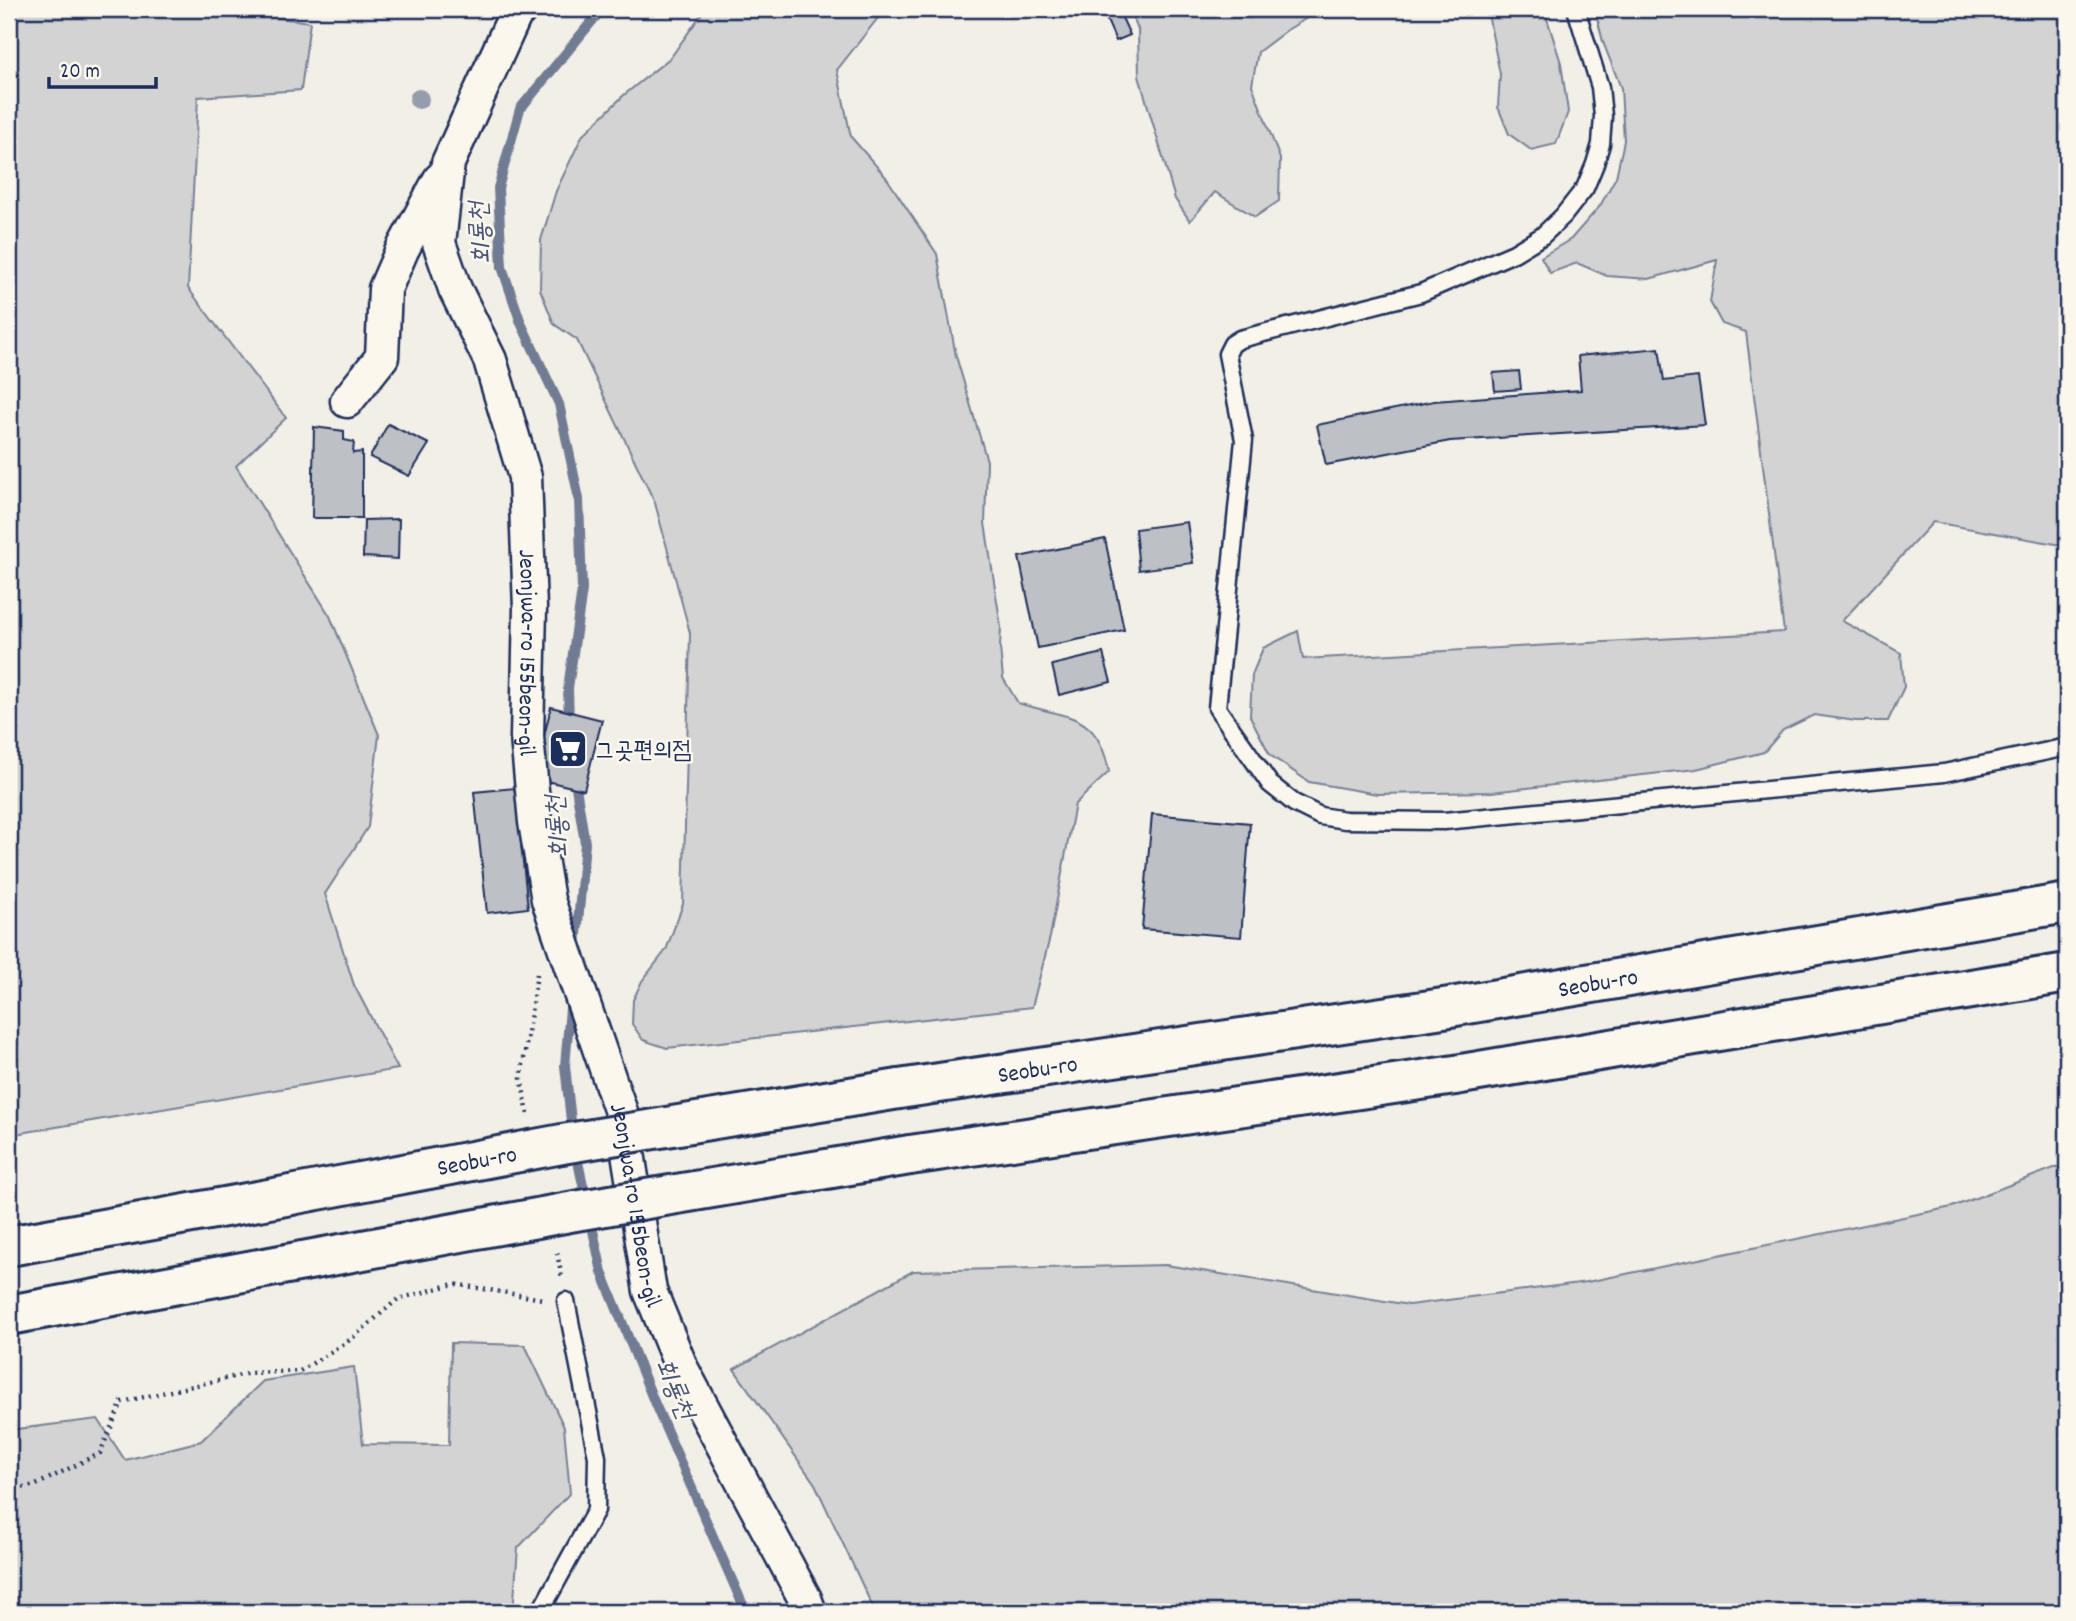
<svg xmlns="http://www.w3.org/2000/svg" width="2076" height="1621" font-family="Dekko,'Poor Story',sans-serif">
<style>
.green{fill:#d2d3d2;stroke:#768198;stroke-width:2}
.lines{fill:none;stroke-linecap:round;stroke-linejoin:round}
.stream{stroke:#707b93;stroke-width:10}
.building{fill:#bdc0c4;stroke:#1b2f5e;stroke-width:2}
.lane-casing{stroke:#1b2f5e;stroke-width:21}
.street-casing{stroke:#1b2f5e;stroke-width:37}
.highway-casing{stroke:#1b2f5e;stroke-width:44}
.path{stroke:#1b2f5e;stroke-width:4.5;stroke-dasharray:2 5;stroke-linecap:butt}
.lane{stroke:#fbf7ec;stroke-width:16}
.street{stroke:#fbf7ec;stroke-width:32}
.highway{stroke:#fbf7ec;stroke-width:38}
.highway-bridge-casing{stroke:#1b2f5e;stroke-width:44;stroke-linecap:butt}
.highway-bridge{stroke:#fbf7ec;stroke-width:38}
.tree{fill:#959cab}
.labels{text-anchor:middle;stroke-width:5;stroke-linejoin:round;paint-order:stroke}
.street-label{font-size:24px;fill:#1b2f5e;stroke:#fbf7ec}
.poi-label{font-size:24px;fill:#1b2f5e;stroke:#fbf7ec;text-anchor:start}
.water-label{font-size:26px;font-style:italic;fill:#465579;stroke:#fbf7ec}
</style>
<rect width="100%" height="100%" fill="#f2efe6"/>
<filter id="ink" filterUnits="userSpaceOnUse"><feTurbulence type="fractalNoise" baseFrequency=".0143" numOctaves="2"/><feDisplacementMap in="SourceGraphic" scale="14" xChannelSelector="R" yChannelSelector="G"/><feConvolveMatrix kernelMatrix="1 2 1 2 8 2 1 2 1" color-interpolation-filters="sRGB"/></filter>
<g filter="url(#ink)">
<g class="green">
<polygon points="9,9 208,9 310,22 301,90 198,97 188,288 286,418 236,466 330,616 379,735 368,827 325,894 354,985 398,1069 9,1135"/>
<path d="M705,9H885L837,70L851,137L886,177L937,254L956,356L987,461L985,523L1001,627L1000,648L1003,678L1018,703C1068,719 1098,711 1109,772L1075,804L1050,937L1032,1007L667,1048L643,1040L632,1024L633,1000L642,981L666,950L683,904L690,633L655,503L577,340L554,324L540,289L541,240L556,191L582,136L624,95L671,57Z"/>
<polygon points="1129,9 1226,9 1230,17 1250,18 1260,9 1322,9 1287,30 1258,52 1252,85 1280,159 1279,201 1255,217 1215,192 1190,221 1175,199 1139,76 1138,29"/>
<polygon points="1487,9 1544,9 1561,63 1568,112 1556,144 1531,150 1509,134 1498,107 1500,74"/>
<polygon points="1595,9 2067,9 2067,546 1933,522 1842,621 1901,653 1904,687 1888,721 1856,721 1814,715 1783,730 1764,752 1696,769 1491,792 1377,794 1309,782 1270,755 1250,716 1252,675 1263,648 1298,631 1303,659 1784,632 1746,332 1722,324 1710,302 1717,260 1649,279 1607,276 1577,263 1550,273 1541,257 1571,239 1600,206 1616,177 1624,141 1621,88 1603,42"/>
<polygon points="2054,1168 2067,1168 2067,1612 875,1612 815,1484 734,1369 913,1271 1166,1265 1409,1305 1587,1282 1952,1207"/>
<polygon points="451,1343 525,1345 564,1427 570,1493 518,1548 513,1612 9,1612 9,1430 98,1419 125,1460 201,1441 263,1381 354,1367 363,1444 449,1445"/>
</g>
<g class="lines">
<g class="stream">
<polyline points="569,724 568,688 582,590 579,499 559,404 521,323 502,267 498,188 520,109 602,9"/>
<polyline points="574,775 585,843 576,946"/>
<polyline points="571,997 565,1066 573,1139 602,1272 655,1404 746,1612"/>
</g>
</g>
<g class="building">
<polygon points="1102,9 1118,9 1130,35 1116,41"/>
<polygon points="1659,348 1664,381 1698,377 1705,425 1450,441 1326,465 1317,425 1434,401 1581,390 1578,356"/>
<polygon points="1519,371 1521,389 1495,391 1493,373"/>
<polygon points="388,424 429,444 409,476 370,457"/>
<polygon points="314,427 344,431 344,440 354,442 353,453 362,452 362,518 312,518"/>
<polygon points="399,519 398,559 363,557 364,520"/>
<polygon points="1187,522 1193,563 1139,570 1135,529"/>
<polygon points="1105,539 1124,630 1038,648 1019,557"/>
<polygon points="1103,653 1111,682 1059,695 1052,665"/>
<polygon points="551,707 602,720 584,790 534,778"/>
<polygon points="515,788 528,908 487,913 474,792"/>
<polygon points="1152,814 1250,823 1241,937 1142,929"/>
</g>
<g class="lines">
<g class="lane-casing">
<g id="lane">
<polyline points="1576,9 1600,87 1603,116 1601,144 1595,164 1585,188 1563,216 1542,236 1514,253 1421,293 1240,339 1232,344 1227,354 1244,440 1217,708 1270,784 1294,803 1320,816 1345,820 1444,821 1944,773 2067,747"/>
<polyline points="540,1612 596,1510 597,1457 566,1301"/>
</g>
</g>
<g class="street-casing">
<g id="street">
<path id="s1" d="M521,9L515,15L448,163L439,243L455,289L490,360L525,477L530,608L527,737L535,822L548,900L622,1115L650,1291L682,1369L805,1599L810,1612"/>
<polyline points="347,401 382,357 385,289 402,250 440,179"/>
</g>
</g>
<g class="highway-casing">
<g id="highway">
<path id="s2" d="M899,1089L1450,1007L2067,903"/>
<polyline points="910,1155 1455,1075 2067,973"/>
<polyline points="9,1246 291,1195"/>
<polyline points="9,1315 303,1261"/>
</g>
</g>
<g class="path">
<polyline points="528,1114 521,1078 537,974"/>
<polyline points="557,1253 562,1278"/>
<polyline points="9,1490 36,1485 100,1453 122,1402 250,1373 300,1371 350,1340 398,1299 454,1284 543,1299"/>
</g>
<use href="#lane" class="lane"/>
<use href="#street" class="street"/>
<use href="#highway" class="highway"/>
<g class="highway-bridge-casing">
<g id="highway-bridge">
<path id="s3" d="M291,1195L562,1144L899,1089"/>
<polyline points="303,1261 575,1211 910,1155"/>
</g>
</g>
<use href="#highway-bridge" class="highway-bridge"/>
</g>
<circle class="tree" cx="419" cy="99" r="10"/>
</g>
<defs>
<g id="supermarket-square" transform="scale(2.0125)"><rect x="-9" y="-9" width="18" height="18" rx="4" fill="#1b2f5e" stroke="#fbf7ec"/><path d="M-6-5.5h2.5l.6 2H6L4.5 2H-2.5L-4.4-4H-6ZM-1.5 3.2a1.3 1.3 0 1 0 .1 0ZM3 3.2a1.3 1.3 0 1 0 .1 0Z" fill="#fff"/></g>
</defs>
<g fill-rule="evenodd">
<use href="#supermarket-square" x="568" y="749"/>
</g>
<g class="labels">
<g class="street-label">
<text dy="8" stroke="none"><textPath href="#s1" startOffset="677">Jeonjwa-ro 155beon-gil</textPath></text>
<text dy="8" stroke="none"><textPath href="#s2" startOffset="707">Seobu-ro</textPath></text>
<text dy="8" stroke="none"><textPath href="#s2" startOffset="140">Seobu-ro</textPath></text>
<text dy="8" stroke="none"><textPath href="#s3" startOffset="189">Seobu-ro</textPath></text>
<text dy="8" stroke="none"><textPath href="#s1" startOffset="1244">Jeonjwa-ro 155beon-gil</textPath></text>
</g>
<g class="poi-label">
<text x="595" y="757">그곳편의점</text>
</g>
<g class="water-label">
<text transform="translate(479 233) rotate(-94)" y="9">회룡천</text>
<text transform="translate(556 827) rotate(-95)" y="9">회룡천</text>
<text transform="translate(676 1388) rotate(67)" y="9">회룡천</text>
</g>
</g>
<rect width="2076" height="1621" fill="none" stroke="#fbf7ec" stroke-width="35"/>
<rect x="18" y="18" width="2041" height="1586" fill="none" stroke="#1b2f5e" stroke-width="2.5" filter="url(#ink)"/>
<path d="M49 77v10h107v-10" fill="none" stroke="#1b2f5e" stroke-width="3.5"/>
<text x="60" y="77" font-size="21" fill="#1b2f5e" stroke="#fbf7ec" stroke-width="5" paint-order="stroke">20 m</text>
</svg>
